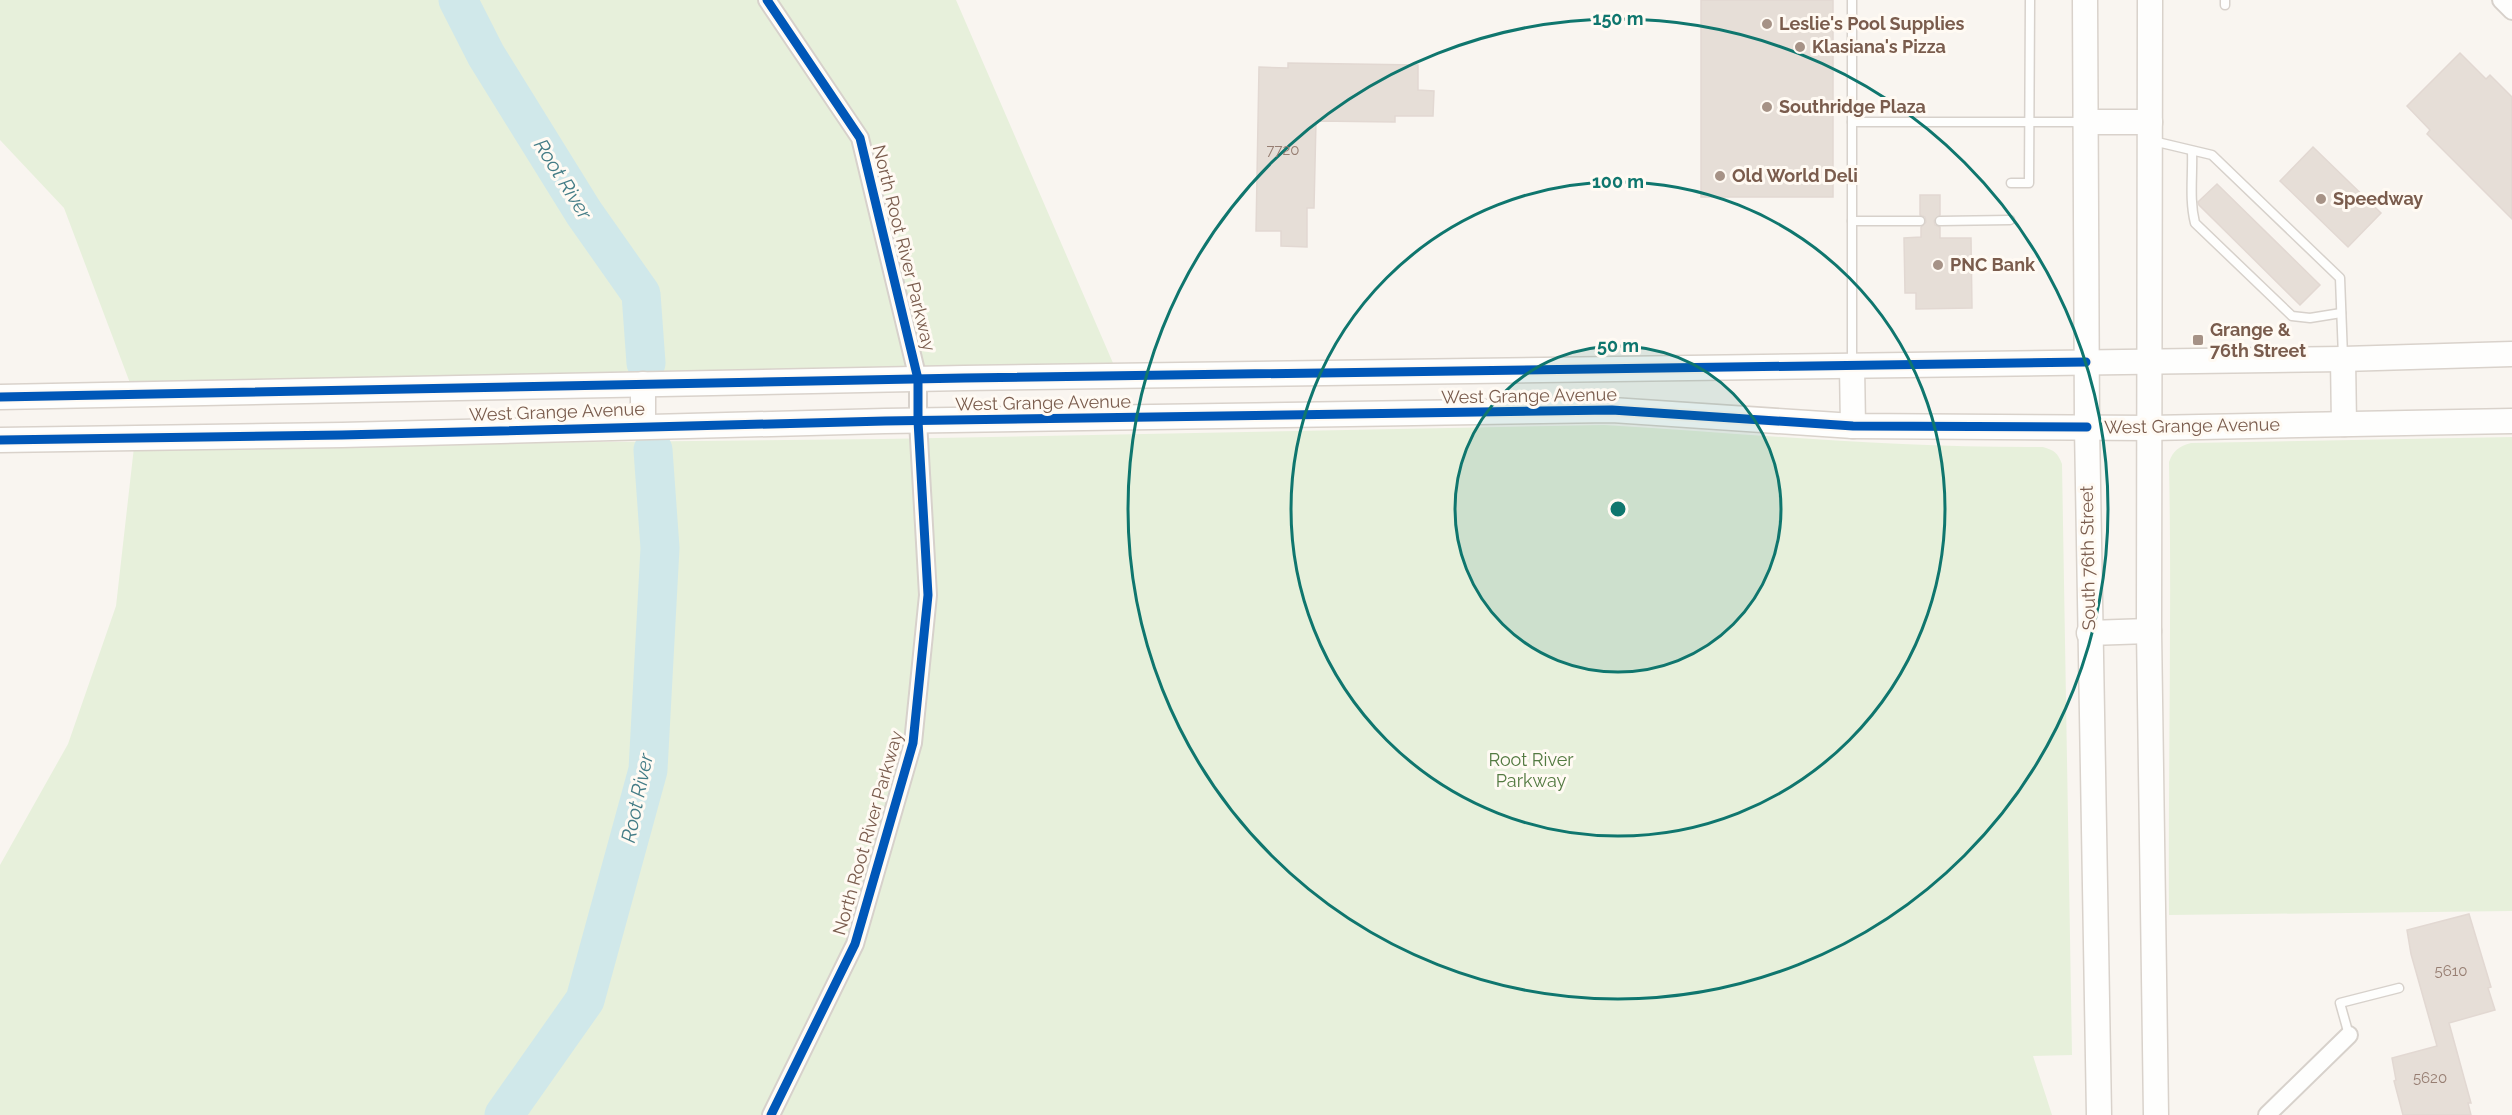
<svg xmlns="http://www.w3.org/2000/svg" width="2512" height="1115" font-family="Raleway,sans-serif">
<style>
.green{fill:#e7f0db}
.lines{fill:none;stroke-linecap:round;stroke-linejoin:round}
.river{stroke:#d0e8ea;stroke-width:39}
.building{fill:#e6ded7;stroke:#e2d8d2;stroke-width:1.5}
.lane-casing{stroke:#d7d1cb;stroke-width:11}
.street-casing{stroke:#d7d1cb;stroke-width:20}
.secondary-casing{stroke:#d9d2cb;stroke-width:27}
.lane{stroke:#fefefd;stroke-width:8}
.street{stroke:#fefefd;stroke-width:16}
.secondary{stroke:#fefefd;stroke-width:24}
.cycleway-casing{stroke:#fffaf3;stroke-width:13}
.cycleway{stroke:#0057b8;stroke-width:9}
.ring{fill:none;stroke:#0f766e;stroke-width:3}
.poi-dot{fill:#a69286;stroke:#fffaf3;stroke-width:2}
.labels{text-anchor:middle;stroke-width:6;stroke-linejoin:round;paint-order:stroke}
.number-label{font-size:15px;fill:#977e72}
.poi-label{font-size:18px;font-weight:bold;fill:#7a5c4d;stroke:#fffaf3;text-anchor:start}
.street-label{font-size:18px;fill:#7a5c4d;stroke:#fffaf3}
.park-label{font-size:18px;fill:#537a41;stroke:#fffaf3}
.water-label{font-size:20px;font-style:italic;fill:#437c86;stroke:#fffaf3}
.centre{fill:#0f766e;stroke:#fffaf3;stroke-width:3}
.ring-label{font-size:18px;text-anchor:middle;font-weight:bold;fill:#0f766e;stroke:#fffaf3;stroke-width:6;stroke-linejoin:round;paint-order:stroke}
</style>
<rect width="100%" height="100%" fill="#f9f5f0"/>
<g class="green">
<polygon points="0,0 956,0 1113,363 130,383 64,208 0,140"/>
<path d="M1604,425C1751,434 1895,448 2043,447C2054,450 2058,453 2062,464L2072,1055L2033,1056L2052,1115H0V865L68,744L116,606L134,447L883,439Z"/>
<path d="M2512,437V911L2169,915C2168,764 2172,613 2169,462C2173,451 2179,446 2191,443Z"/>
</g>
<g class="lines">
<g class="river">
<polyline points="458,0 486,55 584,213 641,294 646,363"/>
<polyline points="504,1115 585,1000 648,770 660,548 653,450"/>
</g>
</g>
<g class="building">
<rect x="1701" y="0" width="132" height="197"/>
<polygon points="2460,53 2486,79 2490,75 2512,97 2512,219 2427,134 2430,130 2407,106"/>
<polygon points="1288,63 1418,65 1418,90 1434,91 1433,116 1395,116 1395,122 1316,121 1314,208 1307,208 1307,247 1281,246 1281,231 1256,231 1259,67 1288,68"/>
<polygon points="2313,147 2381,213 2348,247 2280,181"/>
<polygon points="2217,184 2320,285 2300,305 2199,205 2198,202"/>
<polygon points="1920,195 1940,195 1940,215 1934,221 1935,225 1940,227 1940,238 1971,238 1972,308 1916,309 1916,293 1905,293 1904,238 1921,237 1921,227 1926,222 1925,217 1920,215"/>
<polygon points="2469,914 2491,987 2488,988 2495,1010 2449,1023 2471,1103 2468,1103 2471,1115 2403,1115 2394,1081 2396,1080 2392,1058 2437,1046 2411,954 2407,930"/>
</g>
<g class="lines">
<g class="lane-casing">
<g id="lane">
<polyline points="2225,5 2225,0"/>
<polyline points="1852,122 2082,122"/>
<polyline points="2153,141 2212,155 2340,278 2343,357"/>
<path d="M2192,151C2193,175 2189,199 2195,223L2292,316L2310,318L2341,313"/>
<polyline points="2011,183 2029,183 2030,0"/>
<polyline points="1852,221 1920,221"/>
<polyline points="1940,221 2010,220"/>
<polyline points="1852,363 1852,0"/>
<polyline points="2349,1035 2340,1003 2399,988"/>
</g>
</g>
<g class="street-casing">
<g id="street">
<polyline points="767,0 860,138 918,379 918,421 928,595 913,743 855,944 771,1115"/>
<polyline points="2501,0 2512,11"/>
<polyline points="2267,1115 2349,1035"/>
</g>
</g>
<g class="secondary-casing">
<g id="secondary">
<polyline points="2085,0 2087,427 2099,1115"/>
<polyline points="2150,0 2149,631 2156,1115"/>
<polyline points="2085,122 2150,122"/>
<polyline points="2343,359 2344,424"/>
<polyline points="1852,366 1853,426"/>
<polyline points="0,397 964,378 2343,359 2512,354"/>
<polyline points="643,426 643,384"/>
<polyline points="0,440 342,435 885,421 1612,410 1853,426 2150,428 2512,421"/>
<polyline points="2089,633 2149,631"/>
</g>
</g>
<use href="#lane" class="lane"/>
<use href="#street" class="street"/>
<use href="#secondary" class="secondary"/>
<g class="cycleway-casing">
<g id="cycleway">
<polyline points="767,0 860,138 918,379 918,421 928,595 913,743 855,944 771,1115"/>
<polyline points="0,397 964,378 2086,362"/>
<polyline points="0,440 342,435 885,421 1612,410 1853,426 2087,427"/>
</g>
</g>
<use href="#cycleway" class="cycleway"/>
</g>
<circle cx="1618" cy="509" r="163" fill="#0f766e" fill-opacity=".12"/>
<g class="ring">
<circle cx="1618" cy="509" r="163"/>
<circle cx="1618" cy="509" r="327"/>
<circle cx="1618" cy="509" r="490"/>
</g>
<g class="poi-dot">
<circle cx="1767" cy="24" r="6"/>
<circle cx="1800" cy="47" r="6"/>
<circle cx="1767" cy="107" r="6"/>
<circle cx="1720" cy="176" r="6"/>
<circle cx="2321" cy="199" r="6"/>
<circle cx="1938" cy="265" r="6"/>
<rect x="2192" y="334" width="12" height="12" rx="3"/>
</g>
<g class="labels">
<g class="number-label">
<text x="1283" y="155">7720</text>
<text x="2451" y="976">5610</text>
<text x="2430" y="1083">5620</text>
</g>
<g class="poi-label">
<text x="1779" y="30">Leslie's Pool Supplies</text>
<text x="1812" y="53">Klasiana's Pizza</text>
<text x="1779" y="113">Southridge Plaza</text>
<text x="1732" y="182">Old World Deli</text>
<text x="2333" y="205">Speedway</text>
<text x="1950" y="271">PNC Bank</text>
<text x="2210" y="336">Grange &amp;<tspan x="2210" dy="21">76th Street</tspan></text>
</g>
<g class="street-label">
<text transform="translate(904 248) rotate(76)" y="6">North Root River Parkway</text>
<text transform="translate(1529 396) rotate(-1)" y="6">West Grange Avenue</text>
<text transform="translate(1043 403) rotate(-1)" y="6">West Grange Avenue</text>
<text transform="translate(557 412) rotate(-2)" y="6">West Grange Avenue</text>
<text transform="translate(2192 426) rotate(-1)" y="6">West Grange Avenue</text>
<text transform="translate(2088 558) rotate(-91)" y="6">South 76th Street</text>
<text transform="translate(868 833) rotate(-74)" y="6">North Root River Parkway</text>
</g>
<g class="park-label">
<text x="1531" y="766">Root River<tspan x="1531" dy="21">Parkway</tspan></text>
</g>
<g class="water-label">
<text transform="translate(563 179) rotate(58)" y="7">Root River</text>
<text transform="translate(637 798) rotate(-78)" y="7">Root River</text>
</g>
</g>
<circle cx="1618" cy="509" r="9" class="centre"/>
<g class="ring-label">
<text x="1618" y="25">150 m</text>
<text x="1618" y="188">100 m</text>
<text x="1618" y="352">50 m</text>
</g>
</svg>
